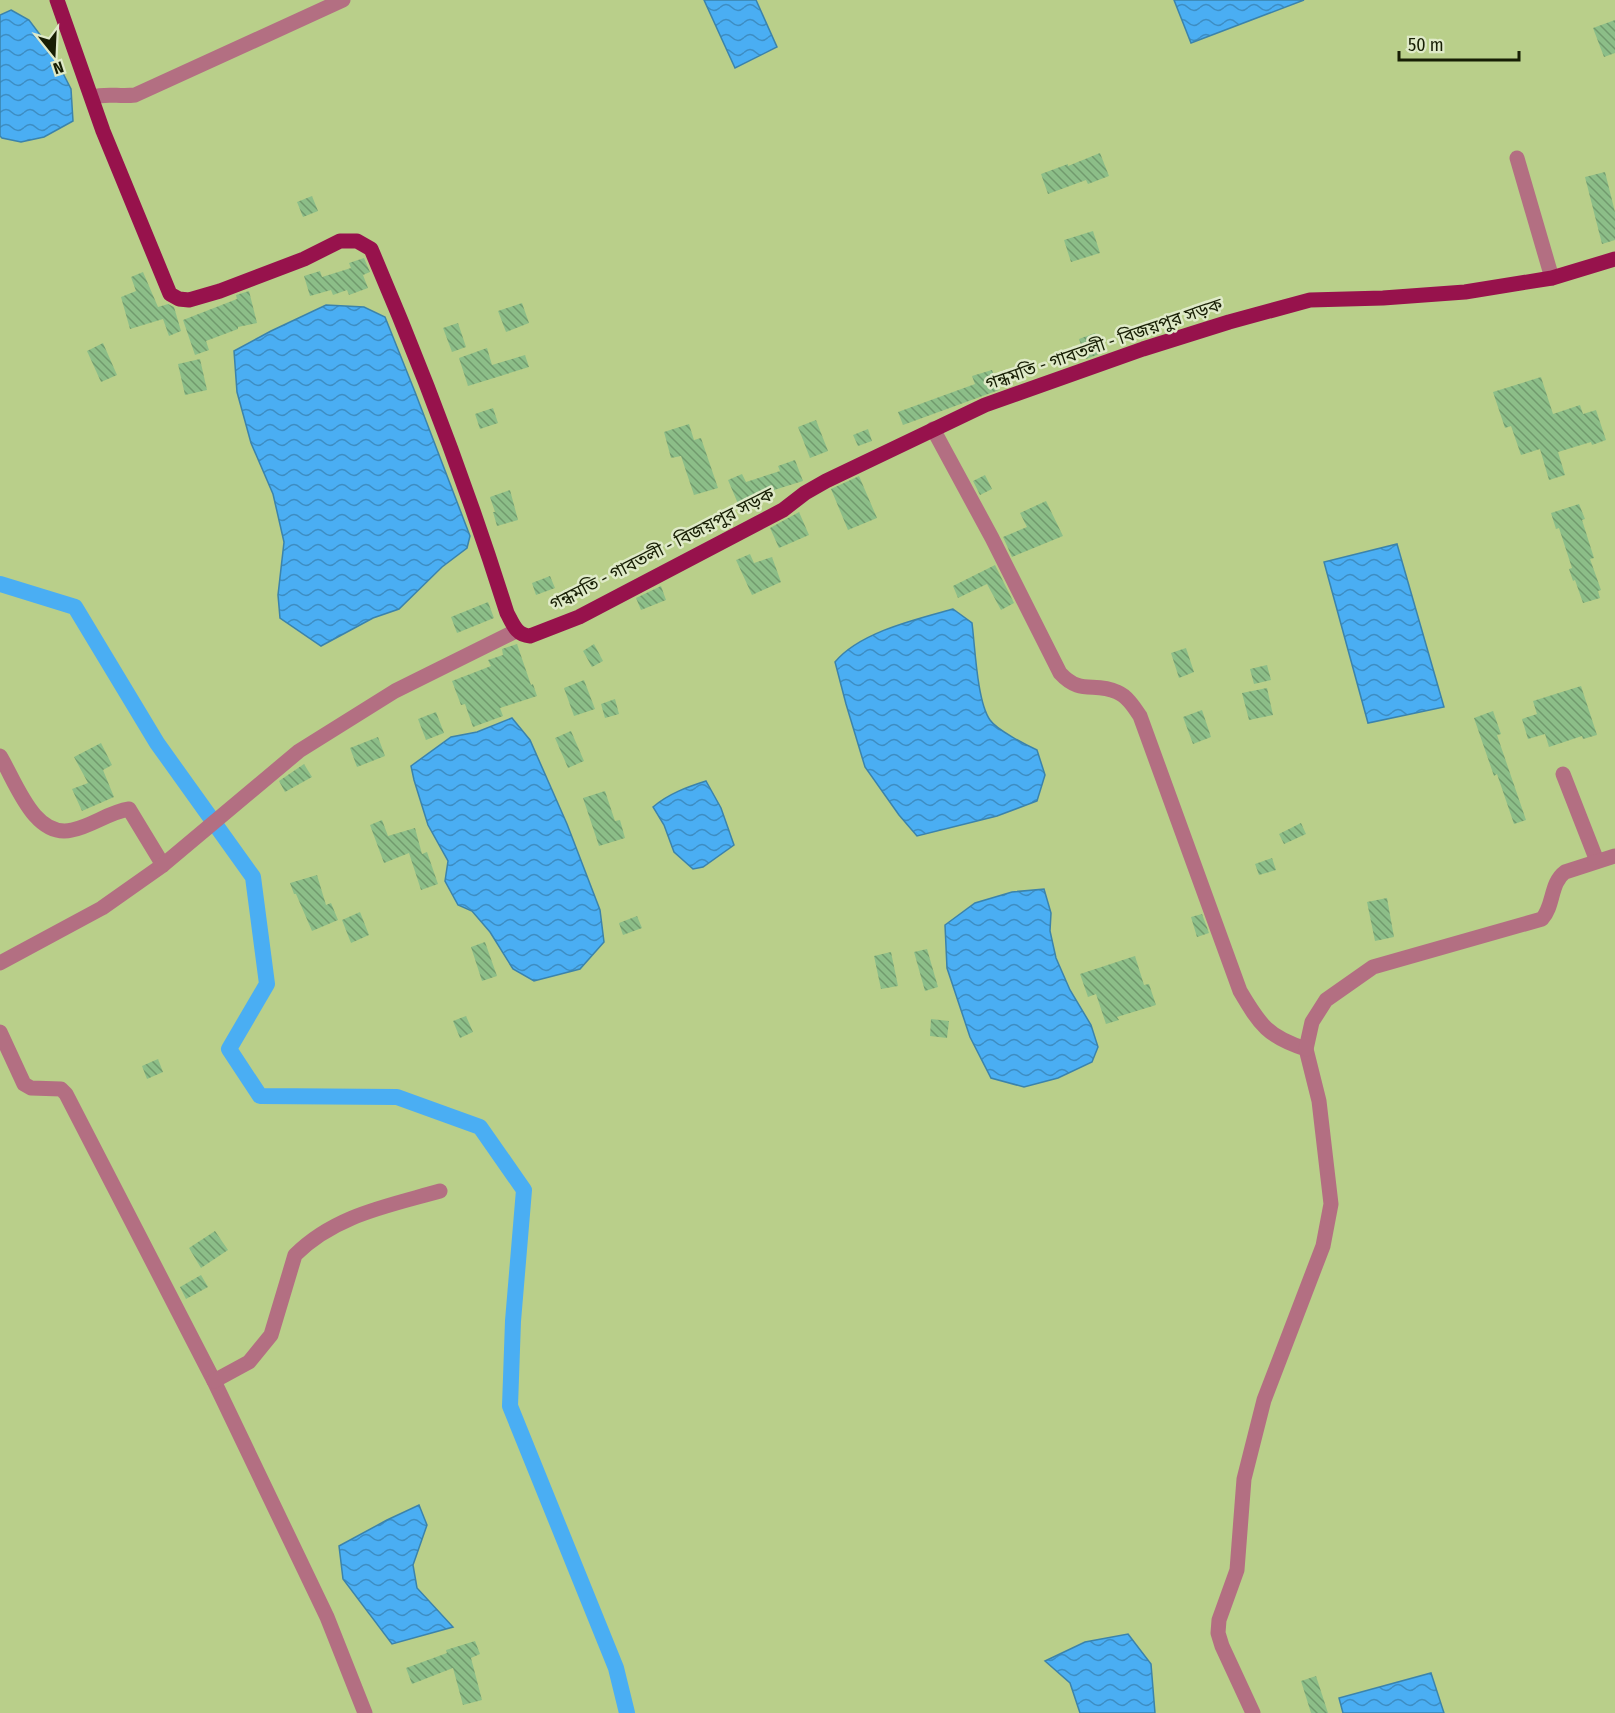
<svg xmlns="http://www.w3.org/2000/svg" width="1615" height="1713" font-family="'Fira Sans Condensed','Noto Sans Bengali',sans-serif">
<style>
.water{fill:url(#water-waves);stroke:#3b83ab;stroke-width:1.5}
.lines{fill:none;stroke-linecap:round;stroke-linejoin:round}
.canal{stroke:#4aaef3;stroke-width:16}
.building{fill:url(#building-back-hatch)}
.minor{stroke:#b36f82;stroke-width:15}
.major{stroke:#97124c;stroke-width:15}
.labels{text-anchor:middle;stroke-width:5;stroke-linejoin:round;paint-order:stroke}
.street-label{font-size:18px;fill:#171e04;stroke:#dfeac8}
</style>
<defs>
<pattern id="water-waves" width="16" height="10" patternUnits="userSpaceOnUse" patternTransform="scale(1.5)"><rect width="16" height="10" fill="#4aaef3"/><path d="M0 5q4-4 8 0t8 0" fill="none" stroke="#3d8dc3"/></pattern>
<pattern id="building-back-hatch" width="6" height="6" patternUnits="userSpaceOnUse" patternTransform="scale(1.5)"><rect width="6" height="6" fill="#8cbe88"/><path d="M-1 5l2 2M0 0l6 6M5-1l2 2" fill="none" stroke="#719a6d"/></pattern>
</defs>
<rect width="100%" height="100%" fill="#b9cf8a"/>
<g class="water">
<polygon points="704,0 756,0 777,47 735,68"/>
<polygon points="1174,0 1304,0 1191,43"/>
<polygon points="11,10 29,20 50,48 71,89 73,121 44,137 21,142 2,138 0,136 0,15"/>
<polygon points="326,305 364,307 385,317 415,392 470,536 467,548 442,567 399,609 373,618 321,646 280,618 278,595 284,542 273,494 251,443 237,392 234,351 271,331"/>
<polygon points="1397,544 1444,707 1368,723 1324,562"/>
<path d="M953,609L972,623C975,646 977,702 990,720C997,730 1026,745 1037,750L1045,775L1037,801L997,816L917,836L899,815L865,767L846,704L835,662C860,632 917,619 953,609Z"/>
<polygon points="512,718 530,740 567,824 600,910 604,942 580,969 534,981 513,969 490,932 472,911 458,905 445,881 448,861 428,825 414,780 411,766 451,737 477,732"/>
<path d="M706,781L721,808L734,845L703,867L693,869L674,852L664,825L653,807C668,794 687,787 706,781Z"/>
<polygon points="1044,889 1051,913 1050,931 1056,958 1070,990 1091,1025 1098,1047 1092,1062 1058,1078 1024,1087 991,1078 970,1037 947,968 945,925 975,903 1012,892"/>
<polygon points="419,1505 427,1525 413,1565 417,1588 453,1627 392,1644 343,1579 339,1546 387,1520"/>
<polygon points="1128,1634 1151,1664 1155,1713 1080,1713 1070,1683 1045,1661 1085,1642"/>
<polygon points="1431,1673 1444,1713 1343,1713 1339,1698"/>
</g>
<g class="lines">
<polyline class="canal" points="0,584 75,607 157,743 253,877 267,984 229,1049 260,1096 397,1097 480,1127 524,1190 513,1321 510,1406 616,1668 627,1713"/>
</g>
<g class="building">
<polygon points="1615,20 1615,53 1604,57 1593,28"/>
<polygon points="1100,153 1109,176 1088,184 1086,180 1048,194 1041,174 1068,164 1068,166"/>
<polygon points="1605,172 1615,212 1615,240 1602,244 1585,177"/>
<polygon points="312,196 318,211 303,217 297,202"/>
<polygon points="1093,231 1100,253 1071,262 1064,240"/>
<polygon points="364,258 370,272 363,275 368,288 349,295 347,290 333,295 331,290 310,296 304,276 320,271 322,277 351,268 349,263"/>
<polygon points="143,272 158,307 168,304 174,307 181,331 169,336 163,319 130,329 121,297 136,291 131,277"/>
<polygon points="249,291 257,323 238,327 238,329 206,341 209,350 195,355 183,320 237,299 236,295"/>
<polygon points="522,303 529,323 506,332 498,311"/>
<polygon points="458,323 466,347 452,352 443,328"/>
<polygon points="1095,333 1102,353 1086,359 1079,339"/>
<polygon points="103,343 117,375 101,382 87,351"/>
<polygon points="487,348 492,365 525,355 529,367 468,386 459,358"/>
<polygon points="200,359 207,390 185,395 178,364"/>
<polygon points="992,370 999,390 903,425 898,412 975,384 972,376"/>
<polygon points="1541,377 1553,414 1580,405 1583,414 1596,410 1606,440 1592,445 1591,442 1558,452 1565,475 1549,480 1540,449 1521,455 1511,426 1505,428 1493,392"/>
<polygon points="493,408 498,423 480,429 475,414"/>
<polygon points="816,420 828,451 810,458 798,427"/>
<polygon points="689,424 694,440 701,438 718,488 694,495 681,456 671,458 664,432"/>
<polygon points="868,429 872,441 858,446 853,435"/>
<polygon points="795,460 803,481 752,497 753,500 739,506 728,480 742,474 746,482 780,471 778,466"/>
<polygon points="985,475 992,489 980,495 973,481"/>
<polygon points="859,476 877,518 848,530 831,489"/>
<polygon points="510,490 518,520 497,526 493,512 495,512 490,497"/>
<polygon points="1046,501 1063,536 1012,557 1003,537 1027,527 1020,513"/>
<polygon points="1579,504 1585,519 1582,520 1594,558 1590,559 1601,590 1598,591 1600,598 1583,603 1575,580 1573,581 1569,569 1572,568 1559,528 1556,529 1551,513"/>
<polygon points="799,512 809,535 779,548 770,528"/>
<polygon points="750,554 754,563 772,557 781,582 752,595 736,560"/>
<polygon points="995,565 1014,603 1001,610 987,584 958,598 953,586"/>
<polygon points="550,576 555,588 536,595 532,583"/>
<polygon points="661,586 666,600 641,610 636,598"/>
<polygon points="488,602 494,618 457,633 451,617"/>
<polygon points="517,644 531,685 533,684 537,696 500,708 503,716 473,727 465,704 461,705 452,681 491,666 488,660 503,655 502,649"/>
<polygon points="594,644 603,661 592,667 583,651"/>
<polygon points="1186,648 1194,672 1179,678 1171,653"/>
<polygon points="1267,665 1271,680 1254,684 1250,669"/>
<polygon points="584,680 595,709 574,716 564,688"/>
<polygon points="1581,686 1597,735 1583,739 1582,736 1549,747 1545,734 1528,739 1522,719 1537,714 1533,701"/>
<polygon points="1267,688 1273,715 1249,720 1242,693"/>
<polygon points="615,699 619,714 605,718 601,704"/>
<polygon points="1202,710 1211,737 1193,744 1183,717"/>
<polygon points="1493,711 1501,734 1497,735 1526,820 1514,824 1497,774 1494,776 1474,718"/>
<polygon points="436,712 444,733 426,740 418,719"/>
<polygon points="571,731 584,761 568,768 555,738"/>
<polygon points="378,737 385,756 357,767 350,748"/>
<polygon points="101,743 112,765 103,770 114,797 82,811 72,789 88,783 74,757"/>
<polygon points="304,764 312,777 285,792 279,781"/>
<polygon points="605,791 615,821 620,820 625,838 599,846 583,798"/>
<polygon points="382,820 388,836 415,828 422,854 427,852 438,884 421,890 409,853 384,863 370,825"/>
<polygon points="1301,823 1306,834 1284,844 1279,834"/>
<polygon points="1272,858 1276,870 1259,875 1255,864"/>
<polygon points="317,875 326,905 331,903 338,920 312,931 296,894 294,894 290,883"/>
<polygon points="1387,898 1394,937 1375,941 1367,902"/>
<polygon points="360,912 369,935 351,943 342,920"/>
<polygon points="1202,914 1209,933 1197,937 1191,917"/>
<polygon points="637,916 642,928 623,935 619,923"/>
<polygon points="485,942 497,976 482,981 471,947"/>
<polygon points="927,949 938,987 925,991 914,952"/>
<polygon points="891,952 898,986 881,989 874,956"/>
<polygon points="1135,956 1144,985 1149,984 1156,1005 1117,1017 1119,1020 1106,1024 1096,994 1088,997 1080,974"/>
<polygon points="466,1016 473,1032 460,1038 453,1021"/>
<polygon points="931,1019 949,1021 947,1038 930,1036"/>
<polygon points="158,1059 163,1072 147,1079 142,1066"/>
<polygon points="215,1231 228,1250 201,1268 189,1248"/>
<polygon points="201,1275 208,1287 186,1299 180,1287"/>
<polygon points="475,1641 480,1654 471,1658 482,1700 463,1705 453,1668 412,1684 406,1668 447,1653 446,1650"/>
<polygon points="1316,1676 1328,1713 1311,1713 1301,1681"/>
</g>
<g class="lines">
<g class="minor">
<path d="M92,97C107,93 120,97 135,95L343,0"/>
<polyline points="1517,158 1552,278"/>
<path d="M933,429L992,538L1060,673C1081,696 1094,681 1117,692C1127,696 1134,707 1140,716L1240,991C1260,1025 1268,1037 1306,1049L1319,1101L1331,1204L1323,1246L1264,1400L1244,1479L1237,1570L1219,1620L1218,1633L1222,1646L1253,1713"/>
<path d="M0,756C16,782 34,839 72,830C92,826 109,812 129,809L163,865"/>
<polyline points="1563,774 1597,861"/>
<polyline points="0,963 102,908 163,865 299,751 395,691 516,631"/>
<polyline points="0,1032 24,1084 31,1088 61,1089 66,1094 214,1381 327,1617 365,1713"/>
<path d="M1306,1049L1312,1022L1326,1000L1373,967L1542,919C1554,906 1550,883 1565,872L1615,856"/>
<path d="M214,1381L249,1362L271,1335L295,1255C335,1215 388,1206 440,1191"/>
</g>
<path class="major" d="M57,0L103,131L170,294L179,299L189,300L220,291L304,259L340,241H357L371,249C422,368 468,489 507,613C513,624 516,635 530,636L579,617L783,510L805,493L826,481L985,405L1143,349L1229,322L1310,300L1383,298L1465,292L1552,278L1615,259"/>
</g>
<g class="labels">
<g class="street-label">
<text transform="translate(1104 344) rotate(-19)" y="6">গন্ধমতি - গাবতলী - বিজয়পুর সড়ক</text>
<text transform="translate(662 549) rotate(-27)" y="6">গন্ধমতি - গাবতলী - বিজয়পুর সড়ক</text>
</g>
</g>
<g transform="translate(54 54) rotate(162)" stroke="#dfeac8" stroke-width="4.5" paint-order="stroke">
<path d="M0-4.5L10 22L0 15L-10 22Z" fill="#171e04"/>
<text y="-9" font-size="16" font-weight="bold" text-anchor="middle" fill="#171e04">N</text>
</g>
<path d="M1399 51v9h120v-9" fill="none" stroke="#171e04" stroke-width="3"/>
<text x="1408" y="51" font-size="18" fill="#171e04" stroke="#dfeac8" stroke-width="4.5" paint-order="stroke">50 m</text>
</svg>
